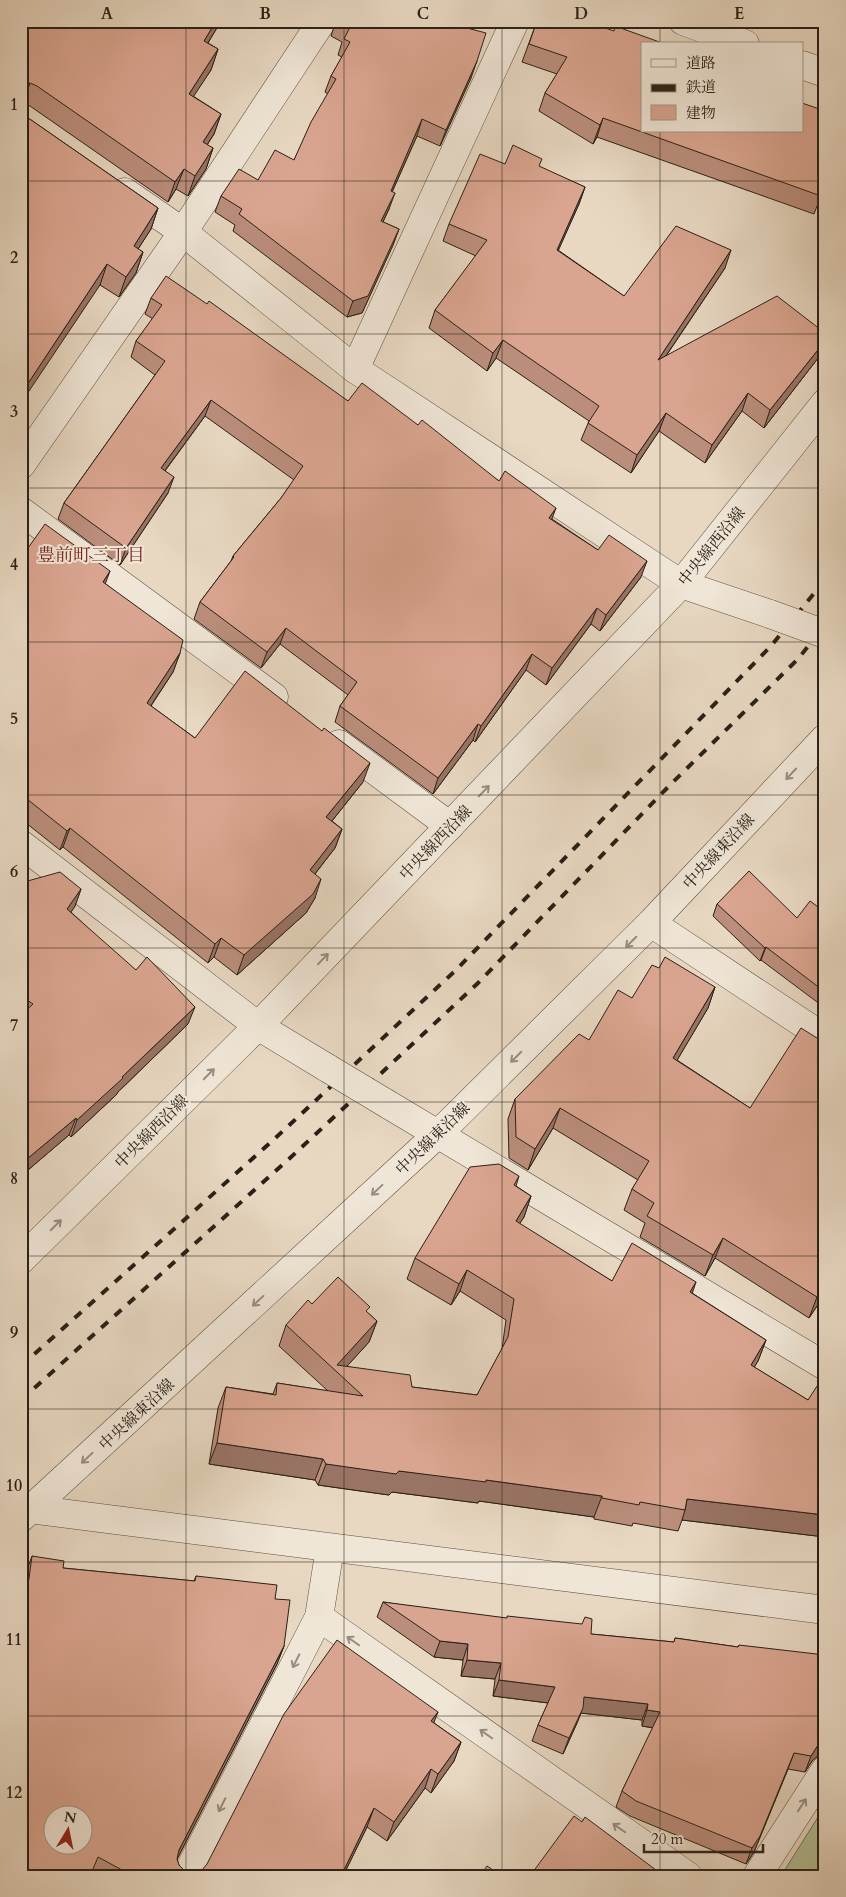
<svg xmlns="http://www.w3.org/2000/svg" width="846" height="1897" font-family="Cardo,'Noto Serif JP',serif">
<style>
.green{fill:#b3bf95;stroke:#6e7056}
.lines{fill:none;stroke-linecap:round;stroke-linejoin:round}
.minor-casing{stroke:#5a4e42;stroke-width:29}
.tertiary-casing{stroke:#5a4e42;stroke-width:29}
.minor{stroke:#f0e6d7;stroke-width:28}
.tertiary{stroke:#f0e6d7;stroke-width:28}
.rail{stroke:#2a2017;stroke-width:4;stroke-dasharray:9 9;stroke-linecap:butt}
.minor-bridge-casing{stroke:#5a4e42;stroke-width:29;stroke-linecap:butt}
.minor-bridge{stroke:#f0e6d7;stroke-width:28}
.wall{fill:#bb8e7c;stroke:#2a2017}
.shaded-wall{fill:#997465;stroke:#2a2017}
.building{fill:#daa590;stroke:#2a2017;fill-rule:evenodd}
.oneway{stroke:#978d81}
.grid{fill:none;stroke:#2a2017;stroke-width:1;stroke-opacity:0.55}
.labels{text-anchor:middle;stroke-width:4;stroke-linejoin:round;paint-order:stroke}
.street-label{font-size:16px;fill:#2a2017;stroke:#f0e6d7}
.neighbourhood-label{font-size:18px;fill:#7a1f14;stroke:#f0e6d7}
.neatline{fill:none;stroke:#2a2017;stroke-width:2}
.grid-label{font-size:16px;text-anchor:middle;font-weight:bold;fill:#2a2017}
</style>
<rect width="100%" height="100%" fill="#e8d8c2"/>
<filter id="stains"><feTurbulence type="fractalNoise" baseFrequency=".004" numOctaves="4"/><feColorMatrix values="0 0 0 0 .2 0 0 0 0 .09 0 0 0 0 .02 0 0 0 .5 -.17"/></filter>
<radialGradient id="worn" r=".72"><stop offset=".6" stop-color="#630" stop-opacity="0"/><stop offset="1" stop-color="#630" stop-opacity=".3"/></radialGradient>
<polygon class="green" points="825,1806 825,1876 781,1876"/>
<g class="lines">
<g class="minor-casing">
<g id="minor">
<polyline points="125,192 183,232 355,369 681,584 770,614"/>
<polyline points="355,369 515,21"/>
<polyline points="21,465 183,232 322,21"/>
<polyline points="21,511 274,697"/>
<polyline points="339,744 450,826"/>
<polyline points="21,844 258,1026 329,1069"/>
<polyline points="651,923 825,1038"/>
<polyline points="389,1105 825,1366"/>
<polyline points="21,1260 258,1026 681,584 825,403"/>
<polyline points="21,1518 439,1133 651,923 825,738"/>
<polyline points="319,1617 688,1876"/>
<polyline points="186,1876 319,1617 330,1548"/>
<polyline points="757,1876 825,1770"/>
</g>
</g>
<g class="tertiary-casing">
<g id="tertiary">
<polyline points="683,21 745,44"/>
<polyline points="802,65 825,73"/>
<polyline points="21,1508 825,1610"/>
</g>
</g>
<use href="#minor" class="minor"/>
<use href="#tertiary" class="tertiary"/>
<g class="rail">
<polyline points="21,1366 270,1143 456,970 771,646 825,580"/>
<polyline points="21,1400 290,1158 477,984 670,785 798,659 825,625"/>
</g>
<g class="minor-bridge-casing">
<g id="minor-bridge">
<polyline points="770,614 825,634"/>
<polyline points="329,1069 389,1105"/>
</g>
</g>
<use href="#minor-bridge" class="minor-bridge"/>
</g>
<g class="wall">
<polygon points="21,21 221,21 208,43 218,49 211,70 193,96 221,114 214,134 207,145 213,148 206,169 188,196 176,189 168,202 30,106 23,104"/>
<polygon points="336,21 469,21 467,28 471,78 440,146 417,136 392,192 389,209 383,222 399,229 393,245 362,313 347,317 233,231 235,225 215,212 221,196 258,180 294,160 328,94 325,92 331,76 342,57 338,55 342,42 331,36"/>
<polygon points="537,21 642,44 825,185 814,214 597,137 593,144 539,111 545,93 557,74 522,62"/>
<polygon points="21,113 158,208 151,229 138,249 143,252 136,273 119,297 100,285"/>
<polygon points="505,164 539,167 585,187 579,204 558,250 624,296 725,268 666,356 822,353 764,428 742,411 705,463 659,431 631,473 581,440 589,421 496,358 487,371 429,328 435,310 476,256 443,241 449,224"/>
<polygon points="151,298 348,401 418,425 499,481 552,519 598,550 641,577 600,631 591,624 546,685 526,670 475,742 473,740 433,794 335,722 340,706 348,695 280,644 261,668 194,619 200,602 231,561 233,556 281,498 294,480 205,416 165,471 168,493 120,565 58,519 64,503 155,375 131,357 136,341 153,319 145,314"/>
<polygon points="21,558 105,583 180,653 173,672 151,706 195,738 363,782 332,821 342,829 335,848 315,874 315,898 306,913 237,975 214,957 208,963 63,847 60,850 21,819"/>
<polygon points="21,886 81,889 75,906 71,912 188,1024 118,1092 116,1095 71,1137 69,1135 21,1176"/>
<polygon points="717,904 797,918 822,910 825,905 825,1008 761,960 760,961 713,916"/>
<polygon points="659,968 715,987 708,1008 677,1060 750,1108 825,1043 825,1294 809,1318 715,1258 705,1276 640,1237 645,1223 624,1210 632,1189 638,1180 553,1128 528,1170 509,1158 508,1119 515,1099 589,1040 632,998"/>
<polygon points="519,1176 516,1186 531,1196 524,1217 519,1224 612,1281 692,1293 766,1340 758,1361 754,1367 808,1400 825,1382 825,1537 682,1520 678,1531 633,1523 632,1526 594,1519 594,1517 479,1501 478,1503 392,1492 389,1495 318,1485 315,1480 209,1464 218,1408 226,1387 273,1394 277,1383 328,1391 279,1346 286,1325 312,1304 368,1313 377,1321 369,1342 347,1366 412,1387 477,1395 502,1349 506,1320 460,1291 451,1305 407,1279 415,1258"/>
<polygon points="32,1556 63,1568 194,1581 196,1576 275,1599 284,1646 277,1664 177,1859 179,1865 185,1871 194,1873 202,1870 434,1723 461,1742 454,1761 431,1793 425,1788 387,1841 367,1827 343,1876 21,1876 21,1605 25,1575"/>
<polygon points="383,1602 591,1634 674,1642 675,1638 738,1647 739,1645 822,1752 812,1761 805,1772 788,1769 754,1852 746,1864 630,1816 616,1807 622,1791 653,1728 642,1726 642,1720 581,1713 577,1723 563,1754 532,1741 538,1725 548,1703 493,1696 495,1679 461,1676 463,1660 434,1657 377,1617"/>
</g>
<g class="shaded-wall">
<polygon points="216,21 221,21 197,61 204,41"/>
<polygon points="218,49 211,70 182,114 189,94"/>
<polygon points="477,61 471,78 440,146 446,130"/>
<polygon points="30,83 23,104 21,104 21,85"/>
<polygon points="221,114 214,134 196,162 203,142"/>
<polygon points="603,118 597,137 593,144 600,125"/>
<polygon points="422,119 417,136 385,208 391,191"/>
<polygon points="213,148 206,169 188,196 195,176"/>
<polygon points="184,169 176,189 168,202 175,182"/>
<polygon points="585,187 579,204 551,267 557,250"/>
<polygon points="395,193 389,209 375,238 381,221"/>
<polygon points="158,208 151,229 127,266 134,246"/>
<polygon points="399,229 393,245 362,313 347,317 353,301"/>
<polygon points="731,250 725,268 651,378 658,360"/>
<polygon points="143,252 136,273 119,297 126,277"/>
<polygon points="107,264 100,285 21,403 21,394"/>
<polygon points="503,340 496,358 487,371 493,353"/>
<polygon points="825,341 825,346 822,353 764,428 770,410"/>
<polygon points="748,393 742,411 705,463 712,445"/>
<polygon points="211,400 205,416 155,484 161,468"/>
<polygon points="666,413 659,431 631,473 637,455"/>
<polygon points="174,477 168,493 120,565 126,548"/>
<polygon points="556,508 550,524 549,518"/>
<polygon points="647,561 641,577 600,631 606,615"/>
<polygon points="110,571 103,590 103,582"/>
<polygon points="597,608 591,624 546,685 552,668"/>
<polygon points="286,628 280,644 261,668 267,652"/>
<polygon points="180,653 173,672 140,722 147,703"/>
<polygon points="532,654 526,670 475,742 481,726"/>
<polygon points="478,724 473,740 433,794 438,778"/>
<polygon points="370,763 363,782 320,836 326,817"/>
<polygon points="70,828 63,847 60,850 67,831"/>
<polygon points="342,829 335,848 303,889 310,870"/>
<polygon points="321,879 315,898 306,913 237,975 244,955"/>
<polygon points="81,889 75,906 61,927 67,909"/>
<polygon points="221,938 214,957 208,963 215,944"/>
<polygon points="766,947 761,960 760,961 765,948"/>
<polygon points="715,987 708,1008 666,1079 673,1058"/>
<polygon points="195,1007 188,1024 118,1092 116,1095 71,1137 77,1120"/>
<polygon points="560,1108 553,1128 528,1170 535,1149"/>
<polygon points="76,1118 69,1135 21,1176 21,1164"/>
<polygon points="531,1196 524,1217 508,1242 516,1221"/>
<polygon points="723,1238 715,1258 705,1276 713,1255"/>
<polygon points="467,1270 460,1291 451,1305 459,1284"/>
<polygon points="696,1282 689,1303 690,1292"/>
<polygon points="825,1285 825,1294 809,1318 817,1297"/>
<polygon points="377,1321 369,1342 340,1374 337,1365"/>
<polygon points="766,1340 758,1361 743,1386 751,1365"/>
<polygon points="217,1443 323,1459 315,1480 209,1464"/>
<polygon points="326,1464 399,1471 486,1480 602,1496 594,1517 479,1501 478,1503 392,1492 389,1495 318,1485"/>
<polygon points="687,1499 825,1515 825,1537 682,1520 685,1510"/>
<polygon points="440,1641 468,1644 463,1660 434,1657"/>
<polygon points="284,1646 277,1664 172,1869 179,1850"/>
<polygon points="467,1660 501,1663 495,1679 461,1676"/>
<polygon points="499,1680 555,1687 549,1703 493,1696"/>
<polygon points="584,1697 648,1704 642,1720 581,1713 577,1723 563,1754"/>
<polygon points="647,1710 660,1712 655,1728 642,1726"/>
<polygon points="438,1712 431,1730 431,1721"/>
<polygon points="825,1739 825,1745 822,1752 812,1761 805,1772 811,1756 818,1745"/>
<polygon points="461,1742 454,1761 431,1793 438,1774"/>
<polygon points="794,1753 788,1769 754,1852 746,1864 752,1848"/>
<polygon points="431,1769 425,1788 387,1841 394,1822"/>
<polygon points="374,1808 367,1827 343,1876 341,1876"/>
</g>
<g class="building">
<polygon points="21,21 216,21 204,41 218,49 189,94 221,114 203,142 213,148 195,176 184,169 175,182 37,86 30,83 21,85"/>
<polygon points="340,21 469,21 467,28 486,33 477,61 446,130 422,119 391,191 395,193 381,221 399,229 368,296 353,301 239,214 242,209 221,196 239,169 258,180 275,150 294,160 311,122 336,79 331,76 350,42 344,39 350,27"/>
<polygon points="537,21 585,21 614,31 615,26 665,44 642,44 642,131 802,131 802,103 825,111 825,185 821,196 603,118 600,125 545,93 567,57 529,44"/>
<polygon points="21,113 158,208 134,246 143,252 126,277 107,264 21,394"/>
<polygon points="513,145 542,159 539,166 585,187 557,250 624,296 676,226 731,250 658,360 777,296 825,333 825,341 770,410 748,393 712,445 666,413 637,455 588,423 599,406 503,340 493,353 435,310 487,240 449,224 480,154 505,164"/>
<polygon points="166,276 207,304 209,301 348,401 362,383 418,425 422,420 499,481 505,471 556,508 549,518 598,550 609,535 647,561 606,615 597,608 552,668 532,654 481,726 478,724 438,778 340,706 357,682 286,628 267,652 200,602 234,557 233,556 281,498 303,466 211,400 161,468 174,477 126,548 64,503 165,361 136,341 162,305 151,298"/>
<polygon points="45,524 110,571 103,582 183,640 180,653 147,703 195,738 245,671 322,731 324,728 370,763 326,817 342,829 310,870 321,879 313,894 244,955 221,938 215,944 70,828 67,831 22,795 24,790 21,788 21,558"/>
<polygon points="749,871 797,918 810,901 822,910 825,905 825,992 766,947 765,948 717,904"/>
<polygon points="60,872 81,889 67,909 136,970 147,957 195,1007 122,1077 123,1078 77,1120 76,1118 21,1164 21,1015 33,1004 21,996 21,886 24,882"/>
<polygon points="665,957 715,987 673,1058 750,1108 801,1028 825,1043 825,1285 817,1297 723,1238 713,1255 647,1216 654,1203 632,1189 649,1161 560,1108 535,1149 516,1137 515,1099 579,1034 589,1040 618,990 632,998 652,965 659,968"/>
<polygon points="499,1164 519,1176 514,1185 531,1196 516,1221 612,1281 632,1243 696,1282 690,1292 766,1340 751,1365 808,1400 821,1380 825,1382 825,1515 687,1499 685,1510 640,1502 639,1505 602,1498 602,1496 486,1480 486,1482 399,1471 396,1474 326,1464 323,1459 217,1443 226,1387 276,1395 277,1383 363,1396 286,1325 308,1300 312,1304 338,1277 370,1307 366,1311 377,1321 337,1365 410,1375 412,1387 477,1395 508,1337 514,1299 467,1270 459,1284 415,1258 470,1167"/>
<path d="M32,1556L64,1561L63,1568L195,1581L196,1576L277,1585L275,1599L290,1600L284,1646L179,1850L177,1859L179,1865L185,1871L194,1873L202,1870L207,1864L284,1714L337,1640L438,1712L431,1721L461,1742L438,1774L431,1769L394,1822L374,1808L341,1876H133L98,1857L90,1876H21V1637ZM52,1814H82V1844H52Z"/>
<polygon points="383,1602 507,1618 507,1616 582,1624 585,1617 592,1619 591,1634 674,1642 675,1638 738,1647 739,1645 825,1655 825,1739 818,1745 811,1756 794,1753 760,1836 752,1848 636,1801 622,1791 660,1712 647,1710 648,1704 584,1697 583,1708 569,1738 538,1725 555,1687 499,1680 501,1663 467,1660 468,1644 440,1641"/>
<polygon points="574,1816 582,1822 585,1817 664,1876 530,1876"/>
<polygon points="487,1866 502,1876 480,1876"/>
</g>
<defs><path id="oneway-shaft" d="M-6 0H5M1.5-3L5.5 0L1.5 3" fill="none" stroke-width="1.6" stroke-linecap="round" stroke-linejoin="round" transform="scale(1.25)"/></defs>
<g class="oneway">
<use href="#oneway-shaft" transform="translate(791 774) rotate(133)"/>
<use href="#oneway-shaft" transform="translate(484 791) rotate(-46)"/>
<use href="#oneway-shaft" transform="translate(631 942) rotate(135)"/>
<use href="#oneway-shaft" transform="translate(323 959) rotate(-46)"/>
<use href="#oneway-shaft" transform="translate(516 1057) rotate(135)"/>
<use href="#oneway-shaft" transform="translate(209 1074) rotate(-45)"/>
<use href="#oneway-shaft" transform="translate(377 1190) rotate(137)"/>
<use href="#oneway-shaft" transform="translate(56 1225) rotate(-45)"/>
<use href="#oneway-shaft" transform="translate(258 1301) rotate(137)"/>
<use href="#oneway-shaft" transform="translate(87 1458) rotate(137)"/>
<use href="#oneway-shaft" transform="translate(353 1641) rotate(-145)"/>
<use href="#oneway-shaft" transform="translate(296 1661) rotate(117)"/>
<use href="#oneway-shaft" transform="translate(486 1734) rotate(-145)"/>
<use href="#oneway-shaft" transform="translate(222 1805) rotate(117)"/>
<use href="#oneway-shaft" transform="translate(802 1805) rotate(-57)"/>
<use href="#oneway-shaft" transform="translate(619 1828) rotate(-145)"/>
</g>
<path class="grid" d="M186,21V1876M344,21V1876M502,21V1876M660,21V44M660,131V1876M21,181H825M21,334H825M21,488H825M21,642H825M21,795H825M21,948H825M21,1102H825M21,1256H825M21,1409H825M21,1562H825M21,1716H825"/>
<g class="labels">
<g class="street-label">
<text transform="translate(711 546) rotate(-51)" y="6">中央線西沿線</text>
<text transform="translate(435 842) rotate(-46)" y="6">中央線西沿線</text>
<text transform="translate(718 851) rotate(-47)" y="6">中央線東沿線</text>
<text transform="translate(151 1131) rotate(-45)" y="6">中央線西沿線</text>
<text transform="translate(432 1138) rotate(-44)" y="6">中央線東沿線</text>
<text transform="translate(136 1414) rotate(-43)" y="6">中央線東沿線</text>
</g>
<g class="neighbourhood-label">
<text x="91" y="561">豊前町三丁目</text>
</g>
</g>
<rect width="846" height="1897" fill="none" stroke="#e8d8c2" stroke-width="55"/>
<rect x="641" y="42" width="162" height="90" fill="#f0e6d7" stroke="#a1978a"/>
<rect x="651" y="59" width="25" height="8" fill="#f0e6d7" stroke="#a1978a"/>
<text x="686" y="68" font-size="15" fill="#2a2017">道路</text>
<rect x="651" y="84" width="25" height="8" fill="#2a2017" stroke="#a1978a"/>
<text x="686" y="92" font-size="15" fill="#2a2017">鉄道</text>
<rect x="651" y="105" width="25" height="15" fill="#daa590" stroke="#a1978a"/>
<text x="686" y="118" font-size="15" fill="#2a2017">建物</text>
<g transform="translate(68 1830) rotate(10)"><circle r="24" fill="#f0e6d7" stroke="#a1978a"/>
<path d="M0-4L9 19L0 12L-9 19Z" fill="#8f2418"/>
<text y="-8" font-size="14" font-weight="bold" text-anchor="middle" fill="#2a2017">N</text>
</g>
<path d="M644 1844v8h119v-8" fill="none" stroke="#2a2017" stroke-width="2.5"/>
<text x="651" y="1844" font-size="15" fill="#2a2017" stroke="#f0e6d7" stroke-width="4" paint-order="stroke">20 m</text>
<rect x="28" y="28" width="790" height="1842" class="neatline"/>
<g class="grid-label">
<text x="107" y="19">A</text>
<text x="265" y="19">B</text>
<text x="423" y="19">C</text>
<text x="581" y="19">D</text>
<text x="739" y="19">E</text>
<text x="14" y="110">1</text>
<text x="14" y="263">2</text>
<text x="14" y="417">3</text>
<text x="14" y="570">4</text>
<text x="14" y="724">5</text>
<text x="14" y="877">6</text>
<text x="14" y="1031">7</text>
<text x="14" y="1184">8</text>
<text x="14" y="1338">9</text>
<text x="14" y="1491">10</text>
<text x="14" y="1645">11</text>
<text x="14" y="1798">12</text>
</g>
<rect width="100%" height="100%" filter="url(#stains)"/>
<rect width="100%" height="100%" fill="url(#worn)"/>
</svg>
